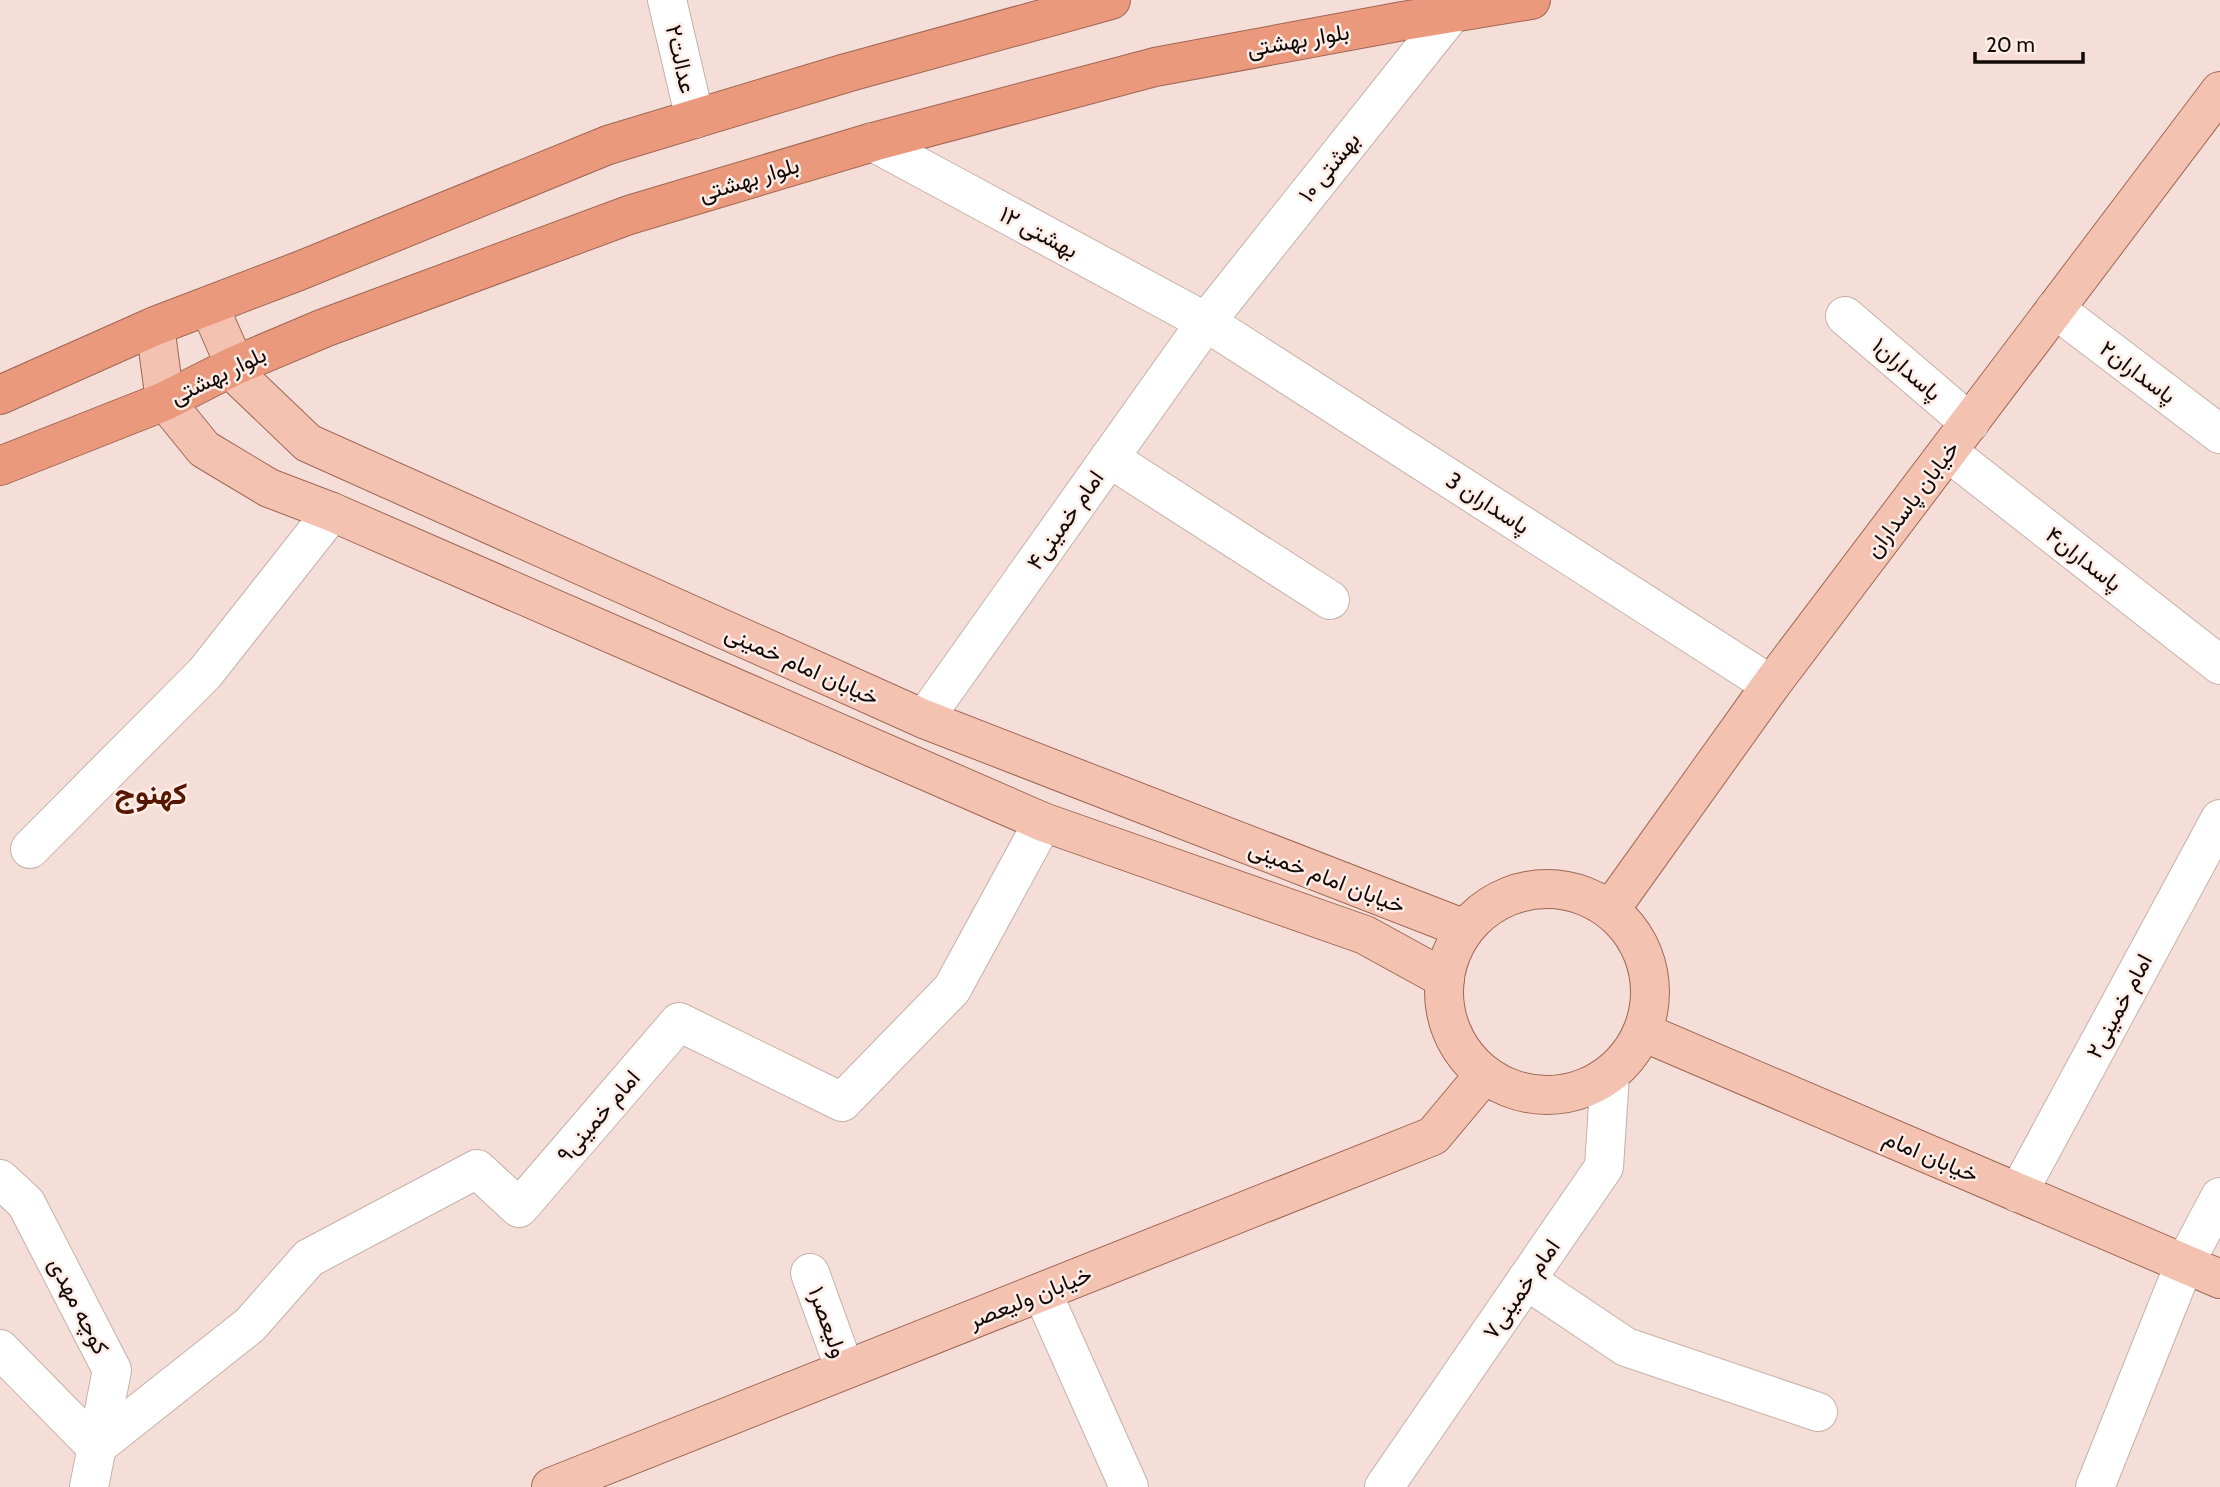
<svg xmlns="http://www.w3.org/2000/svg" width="2220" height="1487" font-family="Cabin,Vazirmatn,sans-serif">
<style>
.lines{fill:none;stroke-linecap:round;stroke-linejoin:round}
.minor-casing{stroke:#c6b1aa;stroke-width:40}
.major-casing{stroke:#9f6754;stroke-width:40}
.highway-casing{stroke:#9f6754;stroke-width:40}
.minor{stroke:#fff;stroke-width:38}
.major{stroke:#f3c2b1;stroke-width:38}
.highway{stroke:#eb997d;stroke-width:38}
.labels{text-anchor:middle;stroke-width:5;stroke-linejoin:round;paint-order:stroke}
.street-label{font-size:23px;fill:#110a08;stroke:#feece6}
.district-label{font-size:30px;font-weight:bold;fill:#561600;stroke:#feece6}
</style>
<rect width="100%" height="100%" fill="#f4ded7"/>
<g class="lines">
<g class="minor-casing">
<g id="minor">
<polyline points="667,0 695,119"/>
<polyline points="873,142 1206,322 1771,685"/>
<polyline points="2055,309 2220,434"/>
<polyline points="1845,316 1970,423"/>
<polyline points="1948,452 2220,665"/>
<polyline points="1109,458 1330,600"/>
<polyline points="924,719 1206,322 1452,13"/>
<polyline points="30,849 205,673 332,512"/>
<polyline points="0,1179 26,1203 112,1370 89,1487"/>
<polyline points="2018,1193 2220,819"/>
<polyline points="810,1273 845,1370"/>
<polyline points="1526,1280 1626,1347 1818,1412"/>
<polyline points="1042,1292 1129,1487"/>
<polyline points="0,1349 96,1447"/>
<polyline points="96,1447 250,1325 309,1258 477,1169 519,1208 679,1022 842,1102 952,989 1043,822"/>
<polyline points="1384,1487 1604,1167 1610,1074"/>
<polyline points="2095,1487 2184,1265 2220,1197"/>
</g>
</g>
<g class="major-casing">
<g id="major">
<polyline points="209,306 241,379 308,443 924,719 1465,929"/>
<polyline points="155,326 165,401 204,449 269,488 332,512 1043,822 1365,935 1445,979"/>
<circle cx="1547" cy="992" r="103"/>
<polyline points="1610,910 1771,685 2220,91"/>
<polyline points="1643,1032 2220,1279"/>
<polyline points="551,1487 1433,1136 1484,1075"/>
</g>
</g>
<g class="highway-casing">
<g id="highway">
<polyline points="0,395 155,326 299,271 608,145 846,73 1111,0"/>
<polyline points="0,466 165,401 234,366 324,328 629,215 873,142 1155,67 1403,21 1531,0"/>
</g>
</g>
<use href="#minor" class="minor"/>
<use href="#major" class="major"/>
<use href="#highway" class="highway"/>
</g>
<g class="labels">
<g class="street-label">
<text transform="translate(1298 40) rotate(-10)" y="8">بلوار بهشتی</text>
<text transform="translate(681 59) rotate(77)" y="8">عدالت۲</text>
<text transform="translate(1329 167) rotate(-51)" y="8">بهشتی ۱۰</text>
<text transform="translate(749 179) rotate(-17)" y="8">بلوار بهشتی</text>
<text transform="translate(1039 232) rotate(28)" y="8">بهشتی ۱۲</text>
<text transform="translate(1907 369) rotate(41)" y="8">پاسداران۱</text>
<text transform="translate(2138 372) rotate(37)" y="8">پاسداران۲</text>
<text transform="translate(218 375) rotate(-26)" y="8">بلوار بهشتی</text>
<text transform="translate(1912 499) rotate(-53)" y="8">خیابان پاسداران</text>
<text transform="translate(1488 503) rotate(33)" y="8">پاسداران 3</text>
<text transform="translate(1065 520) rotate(-55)" y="8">امام خمینی۴</text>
<text transform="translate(2084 559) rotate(38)" y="8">پاسداران۴</text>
<text transform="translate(802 665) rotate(24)" y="8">خیابان امام خمینی</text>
<text transform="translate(1327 877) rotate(21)" y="8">خیابان امام خمینی</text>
<text transform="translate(2119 1006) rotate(-62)" y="8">امام خمینی۲</text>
<text transform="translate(598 1116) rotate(-49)" y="8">امام خمینی۹</text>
<text transform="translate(1931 1156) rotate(23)" y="8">خیابان امام</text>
<text transform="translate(1521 1289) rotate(-55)" y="8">امام خمینی۷</text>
<text transform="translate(1030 1297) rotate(-22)" y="8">خیابان ولیعصر</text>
<text transform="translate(79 1306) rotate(63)" y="8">کوچه مهدی</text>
<text transform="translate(828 1322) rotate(70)" y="8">ولیعصر۱</text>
</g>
<g class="district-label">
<text x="151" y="804">کهنوج</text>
</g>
</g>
<path d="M1975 52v10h108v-10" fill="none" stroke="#110a08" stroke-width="3.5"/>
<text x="1986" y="52" font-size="21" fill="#110a08" stroke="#feece6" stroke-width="5" paint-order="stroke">20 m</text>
</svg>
